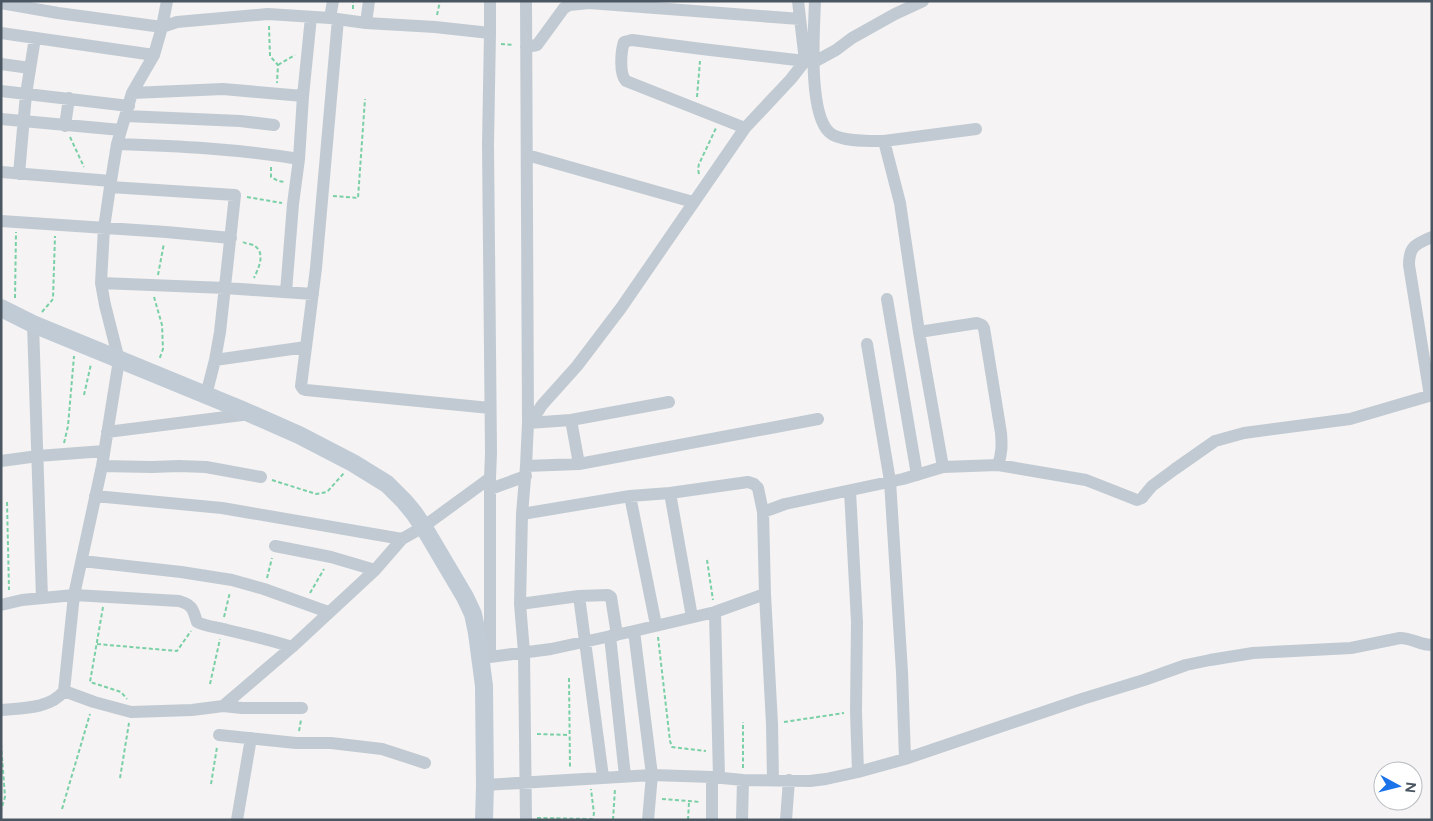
<svg xmlns="http://www.w3.org/2000/svg" width="1433" height="821" viewBox="0 0 1433 821" font-family="Figtree,sans-serif">
  <rect width="100%" height="100%" fill="#f5f3f3"/>
  <g fill="none" stroke-linecap="round" stroke-linejoin="round">
    <path stroke="#7ad0a6" stroke-width="2" stroke-dasharray="4 2.5" stroke-linecap="butt" d="M353,9V1
      M437,15L440,1
      M269,26L270,56L278,65L277,83
      M501,44L514,45
      M278,65L295,55
      M697,97L700,61
      M70,137L84,167
      M271,167V177L278,181L285,182
      M699,174L698,169L699,164L716,128
      M333,196L358,198L365,99
      M247,197L282,203
      M243,242C246,244 252,244 255,246C266,254 258,269 254,278
      M158,275L164,243
      M154,297L162,325L163,349L159,360
      M15,298L16,232
      M42,312L53,299L55,236
      M84,395L91,364
      M64,443L68,426L74,356
      M272,480L316,494L327,492L344,473
      M7,502L9,590
      M707,560L713,600
      M267,578L272,558
      M310,593L324,569
      M103,607L90,682L121,692L127,699
      M224,617L230,592
      M658,637L670,741L672,747L706,751
      M97,644L177,651L191,631
      M569,678L570,768
      M210,684L220,639
      M784,722L844,713
      M299,731L301,720
      M537,734L569,735
      M1,744L5,797L1,810
      M743,768V722
      M120,778L129,723
      M211,784L217,747
      M662,799L700,802
      M62,809L90,714
      M537,818L592,819L594,814L591,789
      M613,820L615,789
      M688,820L689,802"/>
    <path stroke="#c1cad2" stroke-width="12" d="M526,1L528,423L526,466
      M1,3L58,13L162,27L177,22L268,14L330,18L366,23L435,27L490,33L488,144L491,453L490,478V657
      M330,18L333,1
      M366,23L369,1
      M1,33L154,55
      M490,33V1
      M526,47L537,45L564,8L569,5L589,3L800,19
      M1,64L30,68
      M1,91L129,106
      M132,93L223,89L303,96
      M126,116L240,121L274,125
      M1,119L121,130
      M65,126L69,98
      M745,128L791,79L805,61L798,1
      M884,141L976,129
      M117,144C178,146 239,149 299,159
      M527,155L693,202
      M1,172L111,181
      M19,174L26,94L35,38
      M110,187L235,195L220,332L215,360L206,395
      M1,221L166,232L231,238
      M101,283L225,288L313,294
      M286,292L293,204L299,159L303,96L311,17
      M887,299L917,475
      M33,324L42,598
      M919,332L977,323L982,325L984,328L1001,433C1002,445 1002,453 998,465L943,467
      M867,344L890,481L902,672L905,759
      M306,347L301,386L303,389L306,390L490,408
      M215,360L306,347L316,268L338,19
      M1430,396L1409,265C1409,246 1416,244 1432,237
      M528,423L571,420L669,402
      M533,423L535,416L542,405L577,366L621,308L745,128L626,81C619,74 621,51 624,42L632,40L702,49L814,62L836,50L852,38L895,14L923,1
      M107,432L250,414
      M1,461L38,456L104,451
      M579,464L818,419
      M998,465L1086,480L1137,500L1142,498L1152,486L1175,469L1215,441L1244,433L1350,419L1432,395
      M102,466L152,467L179,466L206,467L261,477
      M490,489L526,476
      M670,493L692,617
      M95,496L222,508L402,539
      M630,496L656,625
      M763,512L785,504L903,479L943,467L919,332L900,203L884,141C870,141 839,142 829,132C808,112 814,31 815,1
      M522,514L630,496L670,493L748,482L754,484L758,488L763,512L765,594
      M275,546L331,557L375,570
      M82,561L181,572L232,580L264,589L328,612
      M579,596L603,777
      M520,604L579,596L608,595L611,597L617,635
      M1,605L22,600L74,595L179,601C193,605 193,610 197,622C207,627 217,627 227,630C249,635 270,640 292,647
      M715,612L719,778
      M634,631L652,775L648,820
      M610,636L625,776
      M482,658L551,649L634,631L715,612L765,594L772,724L773,780
      M64,691L94,702L131,712L192,710L223,706L242,708H302
      M223,706L292,647L375,570L402,539L423,527L490,478
      M1,710C22,708 50,709 64,691L74,595L102,466L119,360L105,305L101,283L104,228L110,187L117,144L132,93L154,55L162,27L167,1
      M219,735L296,743H331L382,749L425,763
      M858,772L905,759L1082,699L1144,680L1186,665L1210,660L1253,653L1351,648L1400,638C1412,638 1420,645 1432,645
      M712,777V820
      M485,785L652,775L712,777L743,780L810,781L826,779L858,772L856,711L857,622L850,491
      M237,820L251,738
      M526,820L524,652L520,604L522,514L526,466L579,464L571,420
      M742,820L743,780
      M786,820L789,780"/>
    <path stroke="#c1cbd6" stroke-width="18" d="M1,308L33,324L240,409L299,435L353,463L387,484L404,501L414,513L426,531L465,597L473,614L477,633L484,686L485,785L484,820"/>
  </g>
  <rect width="1433" height="821" fill="none" stroke="#4a5661" stroke-width="5"/>
  <g transform="translate(1398 786) rotate(97)"><circle r="24" fill="#ffffff" stroke="#b7bbc0"/>
  <path d="M0-4L9 19L0 12L-9 19Z" fill="#1a73e8"/>
  <text y="-8" font-size="14" font-weight="bold" text-anchor="middle" fill="#4a5661">N</text>
  </g>
</svg>
